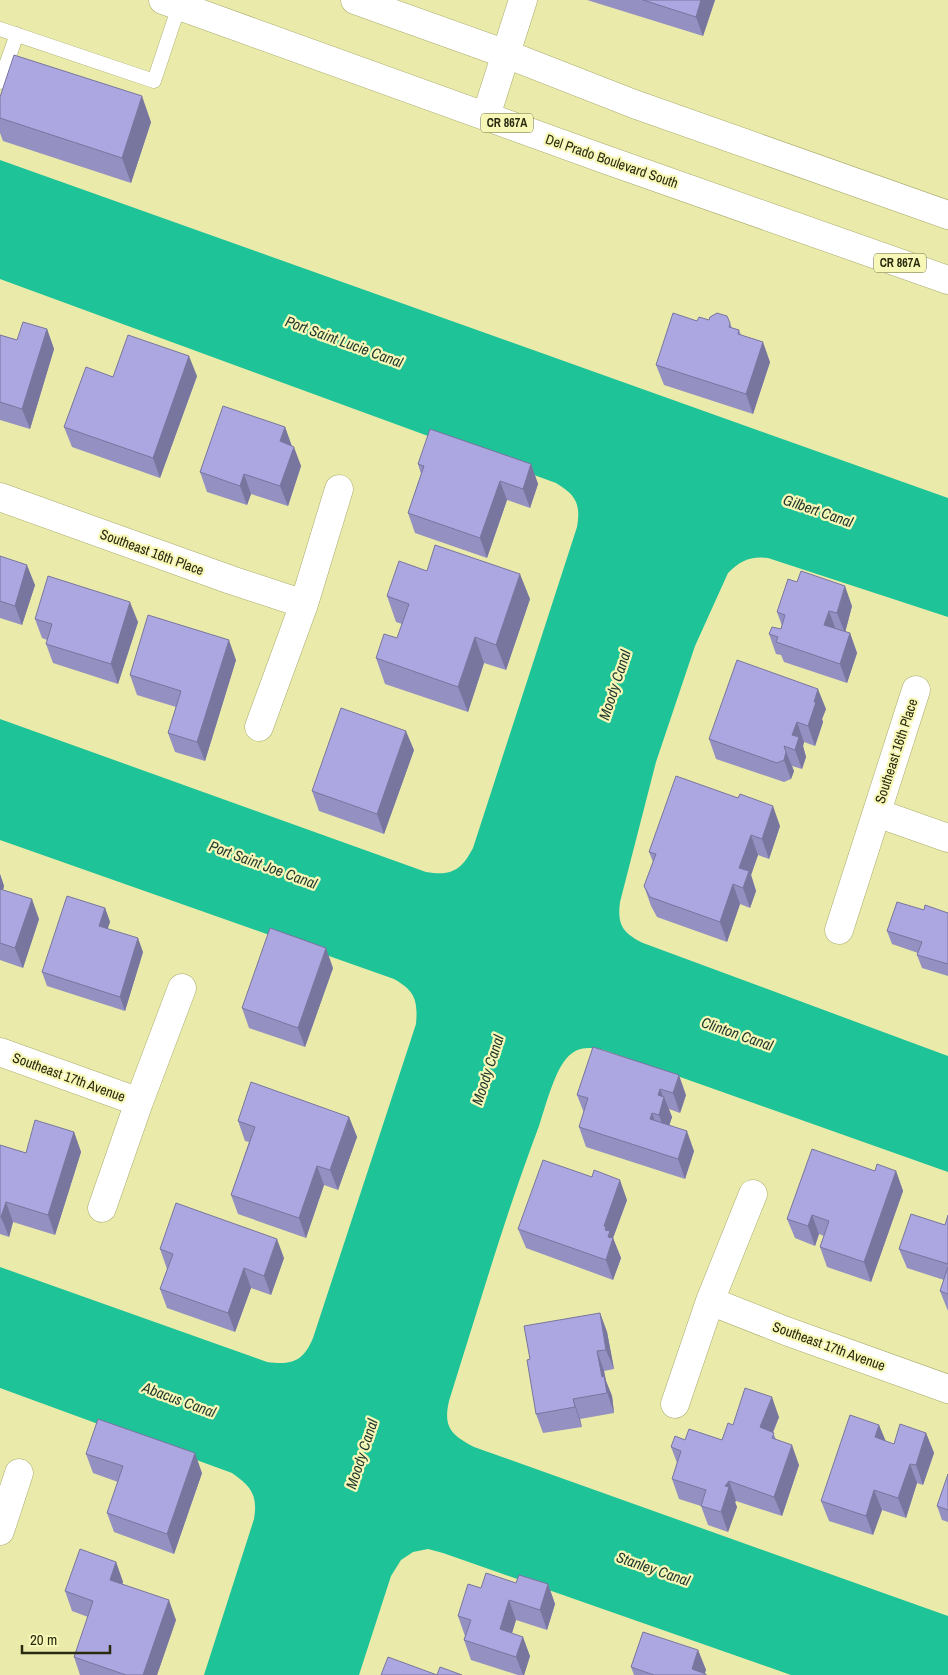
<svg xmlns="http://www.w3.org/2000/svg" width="948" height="1675" viewBox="0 0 948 1675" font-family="'Archivo Narrow',sans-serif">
  <rect width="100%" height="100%" fill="#eaebab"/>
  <path fill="#1ec398" d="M0,160L948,498V617L768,558C751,556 741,560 728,573L695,646L656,762L620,902C617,925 623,933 643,943L948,1056V1172L604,1050C589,1047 577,1046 566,1059C554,1073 545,1108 539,1126C505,1216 478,1309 449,1401C443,1427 451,1435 474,1447L948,1616V1675H791L443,1553L428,1549L413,1552L401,1560L391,1576L359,1675H204L254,1519C258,1495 251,1486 232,1473L0,1388V1267L267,1362C292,1365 303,1362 313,1338L416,1024C418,1000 415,991 394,979L0,840V719L426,872C451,876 461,871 473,848L577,527C581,504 576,495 556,483L0,279Z"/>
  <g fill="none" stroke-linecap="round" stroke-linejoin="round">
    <g stroke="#aaab6d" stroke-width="15">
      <path id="lane" d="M0,29L154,81L179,6
        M0,82L17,34"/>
    </g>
    <g stroke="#aaab6d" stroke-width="29">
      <path id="street" d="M486,116L523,0
        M0,497L231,580L304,604L339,489
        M259,727L304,604
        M877,813L948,838
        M839,930L916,690
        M0,1052L139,1102L182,988
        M753,1194L710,1301L786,1331L948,1389
        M102,1208L139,1102
        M675,1404L710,1301
        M0,1531L19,1473"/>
    </g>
    <g stroke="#aaab6d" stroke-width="29">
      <path id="primary" d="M163,0L604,159L948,280
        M355,0L506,54L634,104L948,215"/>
    </g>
    <use href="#lane" stroke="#fff" stroke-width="14"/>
    <use href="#street" stroke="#fff" stroke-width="28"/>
    <use href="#primary" stroke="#fff" stroke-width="28"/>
  </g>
  <path fill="#9490c2" d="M587,0H715L703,36Z
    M0,97L151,122L131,183L3,141L0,133Z
    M709,320L730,323L732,328L739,330L741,335L770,362L753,414L664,385L656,365L697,321Z
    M47,329L54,349L30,429L0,420V335L17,340Z
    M197,376L160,478L72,447L64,427L113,377Z
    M285,427L292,446L301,466L288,506L251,494L247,505L207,492L200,472Z
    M418,464H531L538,484L530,508L507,500L487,558L415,533L408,513L421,474Z
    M0,556L35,585L22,625L0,618Z
    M427,571L530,599L506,670L484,663L468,712L385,684L376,658L397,638L402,624L396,622L387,596Z
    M852,606L845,632L850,633L857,653L847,683L784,662L781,655L776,654L769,634L781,629L782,626L777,612Z
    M35,619L138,622L118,684L53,663L46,644L47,640L42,638Z
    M236,660L205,761L175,752L168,733L176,707L137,695L130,675Z
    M826,709L822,719L823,722L815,746L804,742L803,746L806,757L802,769L792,766L794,771L791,779L784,782L716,759L709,739Z
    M414,750L384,834L319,811L312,791Z
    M780,826L769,859L758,855L751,875L756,891L750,908L740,904L727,942L657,917L651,906L644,886L653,862L649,852Z
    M0,874L4,886L3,890L39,919L23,968L0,960Z
    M105,908L110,922L107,929L143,952L125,1011L47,986L42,972Z
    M924,910L948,913V976L922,968L917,955L918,953L892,944L887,931Z
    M333,968L305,1047L249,1028L242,1008Z
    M593,1047L686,1095L680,1113L669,1109L672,1117L669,1126L694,1151L685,1179L586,1147L579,1127L584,1113L577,1095Z
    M349,1117L357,1137L338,1190L324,1185L306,1238L238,1214L231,1195L249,1142L245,1141L238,1121Z
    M74,1132L81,1152L55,1235L13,1222L9,1237L0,1234V1145L26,1153Z
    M875,1171H896L903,1191L871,1282L827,1267L820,1247L824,1236L819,1234L815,1246L795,1238L787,1219Z
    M627,1200L613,1238L621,1258L613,1280L526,1248L518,1229Z
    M948,1215V1311L940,1291L944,1280L907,1268L899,1249L945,1225Z
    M160,1249L284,1258L271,1295L251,1288L235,1332L167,1308L160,1289L167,1269Z
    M600,1313L607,1332L614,1369L604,1371L606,1381L612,1396L614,1413L580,1419L582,1427L543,1433L536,1414L530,1359Z
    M779,1417L773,1433L776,1439L799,1465L782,1516L736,1501L735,1502L737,1507L728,1532L708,1525L701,1506L679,1499L672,1479L677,1463L671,1447L685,1440H722L733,1425Z
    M879,1425L885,1441L894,1444L926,1433L934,1453L923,1485L917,1483L906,1518L882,1510L873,1535L829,1521L821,1501Z
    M86,1454L202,1473L174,1554L114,1532L107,1513L118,1482L93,1473Z
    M948,1474V1522L942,1520L937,1506Z
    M116,1562L123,1582L122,1584L176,1620L157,1675H80L74,1657L88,1617L72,1611L65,1591Z
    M516,1583L548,1584L555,1604L547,1630L516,1620L512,1633L530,1656L524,1675H518L471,1660L464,1640L465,1636L458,1616L481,1588Z
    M698,1650L706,1670L704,1674L706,1675H634L631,1667Z"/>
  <path fill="#78759e" d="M701,0H715L703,36L696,17Z
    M142,96L151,122L131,183L122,158Z
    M47,329L54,349L30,429L22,409Z
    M763,342L770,362L753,414L746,394Z
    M189,356L197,376L160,478L153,458Z
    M285,427L292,447L280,441Z
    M294,447L301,466L288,506L280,486Z
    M531,464L538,484L530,508L523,489Z
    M244,474L251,494L247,505L240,486Z
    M500,481L507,500L487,558L480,538Z
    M27,565L35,585L22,625L15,606Z
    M520,574L530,599L506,670L496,645Z
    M845,586L852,606L845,633L837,613Z
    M130,602L138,622L118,684L111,664Z
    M829,611L836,630L824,625Z
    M850,633L857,653L847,683L840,664Z
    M475,637L484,663L468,712L458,687Z
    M229,640L236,660L205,761L197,742Z
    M818,689L826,709L822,719L823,722L815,746L808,726L814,702Z
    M797,722L804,742L803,746L806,757L802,769L795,750L792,735Z
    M406,731L414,750L384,834L377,814Z
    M786,752L794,771L791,779L784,760Z
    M773,806L780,826L769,859L762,839Z
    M751,835L758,855L751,875L756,891L750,908L743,888L739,868Z
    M0,874L4,886L0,899Z
    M733,884L740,904L727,942L720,922Z
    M32,899L39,919L23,968L15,948Z
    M105,908L110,922L104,940L99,926Z
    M138,938L143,952L125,1011L120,997Z
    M326,948L333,968L305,1047L298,1028Z
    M679,1075L686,1095L680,1113L673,1093Z
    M660,1089L664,1099V1097L672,1117L666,1135L659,1115L658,1095Z
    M652,1113L659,1133L650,1119Z
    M349,1117L357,1137L338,1190L330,1170Z
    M687,1131L694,1151L685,1179L678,1159Z
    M74,1132L81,1152L55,1235L48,1215Z
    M317,1166L324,1185L306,1238L299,1218Z
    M896,1171L903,1191L871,1282L864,1262Z
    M620,1180L627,1200L613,1238L621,1258L613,1280L606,1260L604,1226Z
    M6,1202L13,1222L9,1237L1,1217Z
    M812,1215L819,1234L815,1246L808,1226Z
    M277,1239L284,1258L271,1295L264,1276Z
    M244,1268L251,1288L235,1332L228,1313Z
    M600,1313L607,1332L614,1369L606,1350Z
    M597,1351L604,1371L606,1381L612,1396L614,1413L602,1377Z
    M772,1397L779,1417L767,1446L760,1427Z
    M573,1399L580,1419L582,1427L575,1407Z
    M879,1425L887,1444L875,1437Z
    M926,1433L934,1453L923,1485L916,1465Z
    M792,1445L799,1465L782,1516L774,1497Z
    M195,1453L202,1473L174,1554L167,1534Z
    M910,1464L917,1483L906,1518L898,1498Z
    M729,1481L736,1501L735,1502L737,1507L728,1532L721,1512L725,1486Z
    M874,1490L882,1510L873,1535L866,1516Z
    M116,1562L123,1582L117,1599L110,1580Z
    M548,1584L555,1604L547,1630L540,1610Z
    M169,1600L176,1620L157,1675H143Z
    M509,1600L516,1620L507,1649L500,1629Z
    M523,1637L530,1656L524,1675H523L516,1657Z
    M698,1650L706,1670L704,1675L692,1669Z"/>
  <path fill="#aca7e1" stroke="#78759e" d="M643,0H701L696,17Z
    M14,55L142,96L122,158L0,118V97Z
    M673,313L697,321L699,317L709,320L710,317L717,313L727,316L730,323L729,327L739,330L738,334L763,342L746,394L656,365Z
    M23,322L47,329L22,409L0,402V335L17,340Z
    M128,335L189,356L153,458L64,427L86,367L113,377Z
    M223,406L285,427L280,441L294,447L280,486L244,474L240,486L200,472Z
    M430,429L531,464L523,489L500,481L480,538L408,513L424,466L418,464Z
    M435,545L520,574L496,645L475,637L458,687L376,658L384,634L397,638L409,604L387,596L399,561L427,571Z
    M0,556L27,565L15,606L0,601Z
    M801,571L845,586L837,613L829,611L824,625L850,633L840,664L776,642L778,637L769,634L772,627L781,629L785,615L777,612L788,579L797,582Z
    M48,576L130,602L111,664L46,644L52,624L35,619Z
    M148,615L229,640L197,742L168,733L181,691L130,675Z
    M737,660L818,689L814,702H816L808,726L797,722L792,735L799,737L795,750L784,746L786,752L784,760L777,763L709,739Z
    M341,708L406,731L377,814L312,791Z
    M676,776L738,798L740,794L773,806L762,839L751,835L739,868L749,871L743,888L733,884L720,922L650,897L644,886L656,854L649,852Z
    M0,889L32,899L15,948L0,943Z
    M67,896L105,908L99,926L138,938L120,997L42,972Z
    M897,902L924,910L925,905L948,913V964L917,955L922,942L887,931Z
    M270,928L326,948L298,1028L242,1008Z
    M593,1047L679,1075L673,1093L660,1089L658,1095L664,1097L659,1115L652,1113L650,1119L687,1131L678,1159L579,1127L588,1098L577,1095Z
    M251,1082L349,1117L330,1170L317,1166L299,1218L231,1195L255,1127L238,1121Z
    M35,1120L74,1132L48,1215L6,1202L1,1217H0V1145L26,1153Z
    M812,1149L875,1171L877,1164L896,1171L864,1262L820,1247L829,1221L812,1215L808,1226L787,1219Z
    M543,1160L592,1177L594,1170L620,1180L604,1226L606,1227L605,1230L610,1231L608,1237L613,1238L606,1260L518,1229Z
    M176,1203L277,1239L264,1276L244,1268L228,1313L160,1289L173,1254L160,1249Z
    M911,1214L945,1225L948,1215V1264L899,1249Z
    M948,1267V1294L940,1291Z
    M600,1313L606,1350L597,1351L602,1377L604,1376L607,1393L573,1399L575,1407L536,1414L527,1360L530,1359L524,1326Z
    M745,1388L772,1397L760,1427L774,1433L772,1438L792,1445L774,1497L729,1481L725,1486L729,1487L721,1512L701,1506L706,1490L672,1479L681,1451L671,1447L675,1436L685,1440L689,1429L722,1440L728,1423L733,1425Z
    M850,1415L879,1425L875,1437L894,1444L900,1424L926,1433L916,1465L910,1464L898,1498L874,1490L866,1516L821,1501Z
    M98,1419L195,1453L167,1534L107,1513L123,1466L86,1454Z
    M948,1474V1510L937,1506Z
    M80,1549L116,1562L110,1580L169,1600L143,1675H126L74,1657L93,1601L65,1591Z
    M486,1573L516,1583L519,1575L548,1584L540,1610L509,1600L500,1629L523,1637L516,1657L464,1640L471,1620L458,1616L468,1584L481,1588Z
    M643,1632L698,1650L692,1669L706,1674V1675H654L631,1667Z
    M388,1657L437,1675L440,1667L462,1675H381Z"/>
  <g text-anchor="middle" stroke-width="4.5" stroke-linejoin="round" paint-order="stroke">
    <g fill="#f7f8b7" stroke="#686842" stroke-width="1">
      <rect x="481" y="113.5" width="52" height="19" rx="4"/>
      <rect x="874" y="253.5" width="52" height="19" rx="4"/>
    </g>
    <g font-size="12" font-weight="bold" fill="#2a2a10">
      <text x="507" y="127">CR 867A</text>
      <text x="900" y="267">CR 867A</text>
    </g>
    <g font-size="14" fill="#2a2a10" stroke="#f7f8b7">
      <text transform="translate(612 161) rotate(19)" y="5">Del Prado Boulevard South</text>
      <text transform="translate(152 552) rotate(20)" y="5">Southeast 16th Place</text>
      <text transform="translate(896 751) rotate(-72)" y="5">Southeast 16th Place</text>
      <text transform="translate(69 1077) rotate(20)" y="5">Southeast 17th Avenue</text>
      <text transform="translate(829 1346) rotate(20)" y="5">Southeast 17th Avenue</text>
    </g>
    <g font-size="15" font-style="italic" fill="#1f372e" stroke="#f7f8b7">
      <text transform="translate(344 342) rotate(20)" y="5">Port Saint Lucie Canal</text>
      <text transform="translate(818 511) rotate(19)" y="5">Gilbert Canal</text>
      <text transform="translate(615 685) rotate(-72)" y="5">Moody Canal</text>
      <text transform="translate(263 865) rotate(20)" y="5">Port Saint Joe Canal</text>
      <text transform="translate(737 1034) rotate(19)" y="5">Clinton Canal</text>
      <text transform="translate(488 1070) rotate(-72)" y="5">Moody Canal</text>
      <text transform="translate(179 1400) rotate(20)" y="5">Abacus Canal</text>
      <text transform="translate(362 1454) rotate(-72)" y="5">Moody Canal</text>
      <text transform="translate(653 1569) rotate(19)" y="5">Stanley Canal</text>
    </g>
  </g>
  <path d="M22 1645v8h88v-8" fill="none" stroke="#2a2a10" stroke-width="2.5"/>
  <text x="30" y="1645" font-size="15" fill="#2a2a10" stroke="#f7f8b7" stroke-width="4" paint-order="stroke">20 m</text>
</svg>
